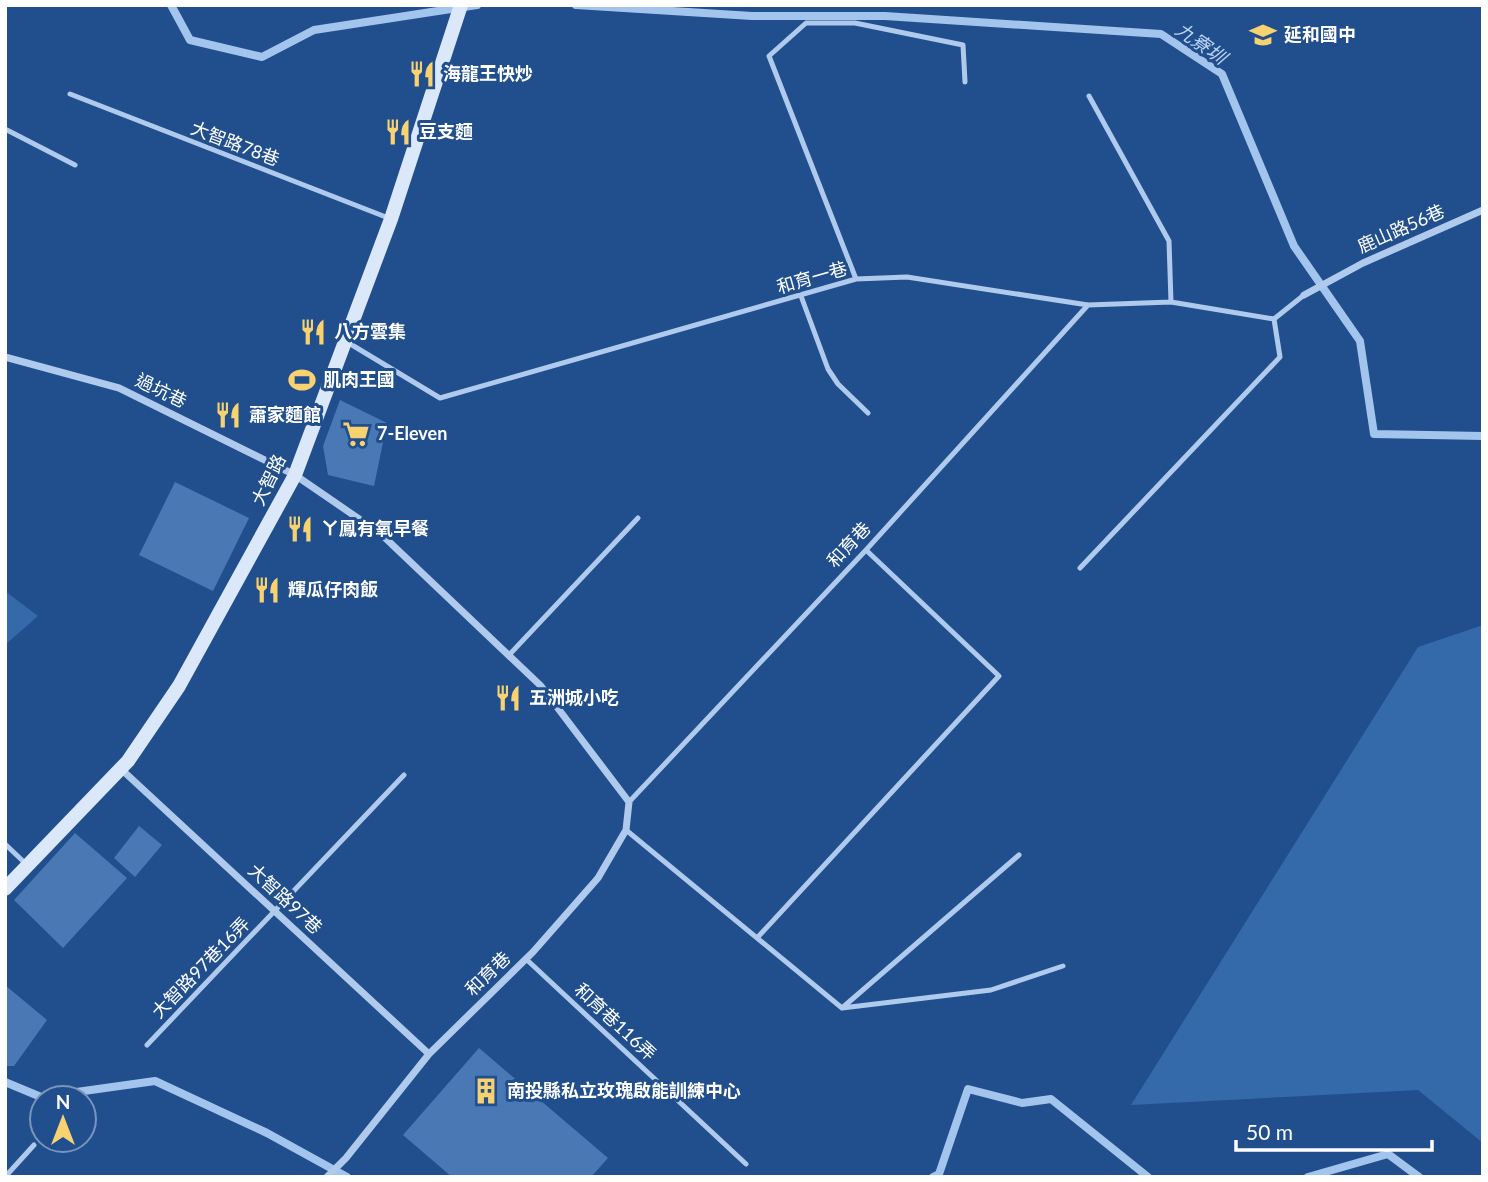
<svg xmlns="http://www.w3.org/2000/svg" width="1488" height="1182" viewBox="0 0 1488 1182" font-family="Lato,'Noto Sans TC',sans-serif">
  <rect width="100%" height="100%" fill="#214f8d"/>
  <path fill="#3469aa" d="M5,591L38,616L5,645Z
    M1483,625V1143L1418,1090L1131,1105L1418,647Z"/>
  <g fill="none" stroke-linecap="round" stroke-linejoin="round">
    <path stroke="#a3c5ed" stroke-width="8" d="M171,5L190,40L262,57L314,30L477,5
      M576,5L752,16H885L1161,34L1222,74L1294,246L1360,341L1374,434L1483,436
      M5,1082L41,1097L155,1081L267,1133L347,1177
      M933,1177L939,1174L968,1089L1022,1103L1051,1099L1148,1177
      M1308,1177L1388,1154L1419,1177"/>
  </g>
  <path fill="#4978b4" d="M340,400L387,423L374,486L328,475L323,446Z
    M175,482L249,518L213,591L139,555Z
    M139,826L162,845L135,877L114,858Z
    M75,833L127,878L63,948L14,900Z
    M5,985L47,1020L14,1066H5Z
    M479,1048L608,1158L591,1177H452L403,1135Z"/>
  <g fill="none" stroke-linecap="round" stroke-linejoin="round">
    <path stroke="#afcaec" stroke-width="5" d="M70,94L391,219
      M1089,96L1169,241L1171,302
      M5,129L75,165
      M856,279L769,56L806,23H855L963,45L965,82
      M801,296L828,369L838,384L868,413
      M347,342L440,398L856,279L907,277L1088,305L1171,302L1274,319L1304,295
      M1080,568L1280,357L1274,319
      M509,655L638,518
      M629,802L866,550L1088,305
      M626,830L842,1008L991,990L1063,966
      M5,844L26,864
      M757,938L999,676L866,550
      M526,959L746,1164
      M842,1008L1019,855
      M147,1045L404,775
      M5,1177L34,1145"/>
    <path stroke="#afcaec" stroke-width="7" d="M1304,295L1363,263L1483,210
      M5,357L119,388L295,475L381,534L541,686L629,802L626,830L598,878L533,952L429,1054L346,1158L327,1177
      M121,769L429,1054"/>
    <path stroke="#dbe8f9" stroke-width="14" d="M5,889L128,761L179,686L295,475L391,219L461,5"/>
  </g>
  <defs>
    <g id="school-bare" transform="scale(2.1)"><path d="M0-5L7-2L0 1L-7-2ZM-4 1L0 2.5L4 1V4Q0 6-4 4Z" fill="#f9d270" stroke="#214f8d" stroke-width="2.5" paint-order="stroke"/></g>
    <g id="restaurant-bare" transform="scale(2.1)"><path d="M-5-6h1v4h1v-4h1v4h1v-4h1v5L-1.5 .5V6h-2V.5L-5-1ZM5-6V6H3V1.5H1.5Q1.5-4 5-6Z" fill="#f9d270" stroke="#214f8d" stroke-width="2.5" paint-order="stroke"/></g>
    <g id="stadium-bare" transform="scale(2.1)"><path d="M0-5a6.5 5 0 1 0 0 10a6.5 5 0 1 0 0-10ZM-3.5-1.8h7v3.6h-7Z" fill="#f9d270" stroke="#214f8d" stroke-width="2.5" paint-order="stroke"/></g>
    <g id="supermarket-bare" transform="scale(2.1)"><path d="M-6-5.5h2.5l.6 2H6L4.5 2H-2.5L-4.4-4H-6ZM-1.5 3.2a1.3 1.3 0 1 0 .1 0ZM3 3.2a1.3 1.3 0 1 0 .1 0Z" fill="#f9d270" stroke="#214f8d" stroke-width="2.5" paint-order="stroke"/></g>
    <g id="building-bare" transform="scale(2.1)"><path d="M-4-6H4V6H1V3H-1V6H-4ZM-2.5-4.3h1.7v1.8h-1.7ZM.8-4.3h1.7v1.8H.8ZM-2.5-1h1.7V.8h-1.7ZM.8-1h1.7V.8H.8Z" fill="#f9d270" stroke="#214f8d" stroke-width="2.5" paint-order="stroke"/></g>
  </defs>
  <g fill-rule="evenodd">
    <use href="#school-bare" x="1263" y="35"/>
    <use href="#restaurant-bare" x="422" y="74"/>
    <use href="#restaurant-bare" x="398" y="132"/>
    <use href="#restaurant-bare" x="313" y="332"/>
    <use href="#stadium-bare" x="302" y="380"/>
    <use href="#restaurant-bare" x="228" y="415"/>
    <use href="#supermarket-bare" x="356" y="434"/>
    <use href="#restaurant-bare" x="300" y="529"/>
    <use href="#restaurant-bare" x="267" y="590"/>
    <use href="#restaurant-bare" x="508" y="698"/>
    <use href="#building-bare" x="486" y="1091"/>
  </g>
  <g text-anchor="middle" stroke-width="6" stroke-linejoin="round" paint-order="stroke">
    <g font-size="18" font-weight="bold" fill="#fff" stroke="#214f8d" text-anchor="start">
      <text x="1284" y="41">延和國中</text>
      <text x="443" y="80">海龍王快炒</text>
      <text x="419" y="138">豆支麵</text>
      <text x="334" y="338">八方雲集</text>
      <text x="323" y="386">肌肉王國</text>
      <text x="249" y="421">蕭家麵館</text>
      <text x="377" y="440">7-Eleven</text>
      <text x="321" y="535">ㄚ鳳有氧早餐</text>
      <text x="288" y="596">輝瓜仔肉飯</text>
      <text x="529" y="704">五洲城小吃</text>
      <text x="507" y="1097">南投縣私立玫瑰啟能訓練中心</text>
    </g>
    <g font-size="18" fill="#fff" stroke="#214f8d">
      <text transform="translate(235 144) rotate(21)" y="6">大智路78巷</text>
      <text transform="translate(1401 229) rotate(-24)" y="6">鹿山路56巷</text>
      <text transform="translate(812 278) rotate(-16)" y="6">和育一巷</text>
      <text transform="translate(161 391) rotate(26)" y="6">過坑巷</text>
      <text transform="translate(269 480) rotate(-64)" y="6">大智路</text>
      <text transform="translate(849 545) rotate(-47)" y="6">和育巷</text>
      <text transform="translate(285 899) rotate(43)" y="6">大智路97巷</text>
      <text transform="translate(201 968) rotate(-46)" y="6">大智路97巷16弄</text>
      <text transform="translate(488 974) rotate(-44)" y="6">和育巷</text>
      <text transform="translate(615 1022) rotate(43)" y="6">和育巷116弄</text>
    </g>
    <g font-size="19" font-style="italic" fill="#bbd4f3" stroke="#214f8d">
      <text transform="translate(1201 43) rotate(35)" y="7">九寮圳</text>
    </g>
  </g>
  <rect width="1488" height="1182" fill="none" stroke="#ffffff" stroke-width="14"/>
  <g transform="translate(63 1119)"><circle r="33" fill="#214f8d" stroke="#7a95bb" stroke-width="2"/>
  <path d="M0-5L12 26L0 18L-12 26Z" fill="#f9d270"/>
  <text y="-10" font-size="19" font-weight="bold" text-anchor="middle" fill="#ffffff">N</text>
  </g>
  <path d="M1236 1140v10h196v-10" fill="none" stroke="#ffffff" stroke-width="3.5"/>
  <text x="1246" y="1140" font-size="21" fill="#ffffff" stroke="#214f8d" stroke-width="5" paint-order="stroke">50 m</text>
</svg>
